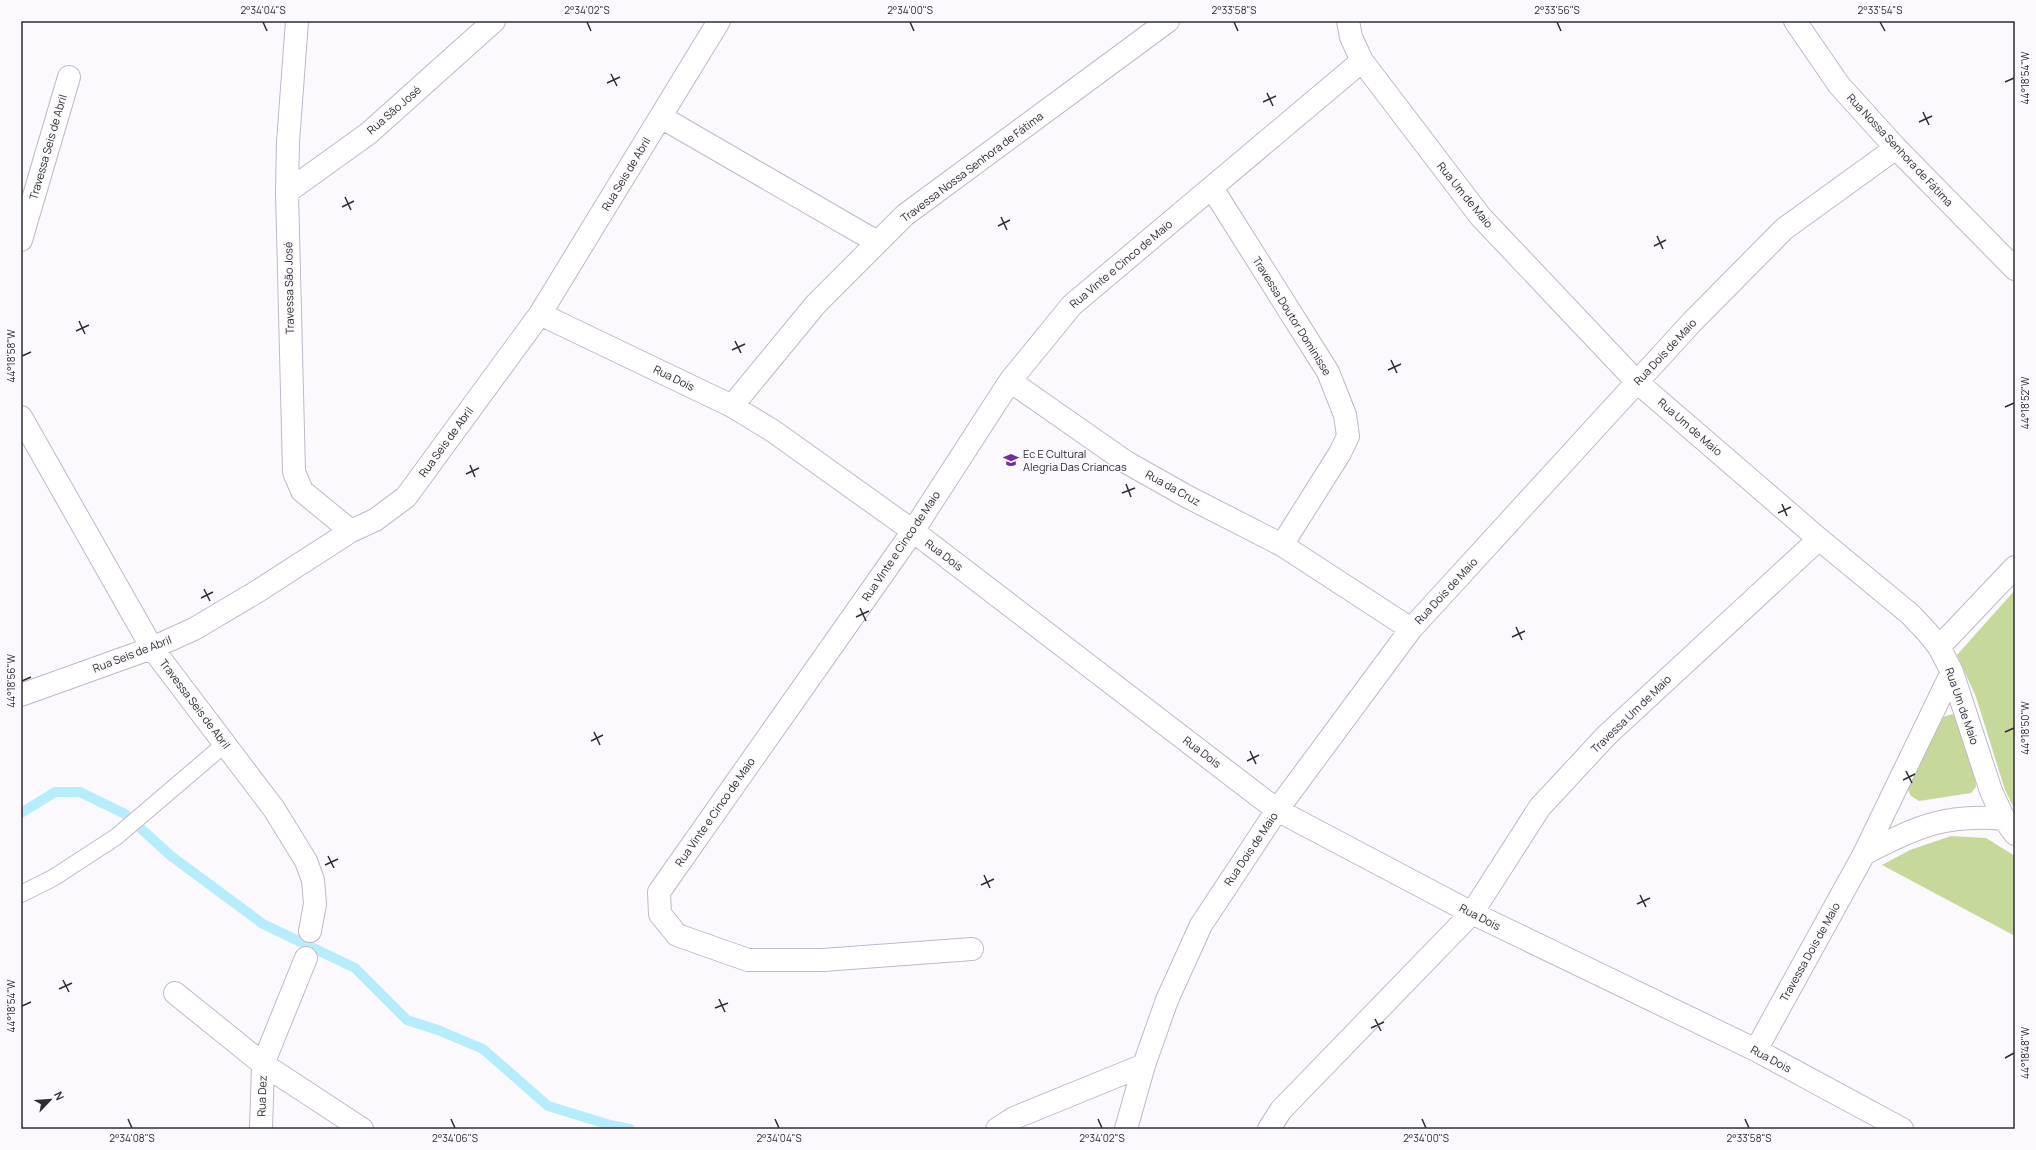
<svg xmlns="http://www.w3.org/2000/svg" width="2036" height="1150" viewBox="0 0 2036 1150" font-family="Manrope,sans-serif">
  <rect width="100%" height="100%" fill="#fbf9fd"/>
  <path fill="#c6d99b" d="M2015,590V810L2005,790L1976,697L1957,655Z
    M1953,714L1961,721L1975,775L1976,787L1971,793L1919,801L1911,796L1907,788L1939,718Z
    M1951,836L1986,838L2015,856V936L1882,865L1910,850Z"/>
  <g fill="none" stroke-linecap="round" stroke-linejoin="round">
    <path stroke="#b6edfc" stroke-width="10" d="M21,813L55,792H80L125,814L171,856L263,924L355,968L407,1020L438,1030L483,1049L548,1106L610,1125L630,1129"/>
    <g stroke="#c1b7ca" stroke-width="18">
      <path id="lane" d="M21,894L53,878L116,837L225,744"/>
    </g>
    <g stroke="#c1b7ca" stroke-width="24">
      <path id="street" d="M297,21L288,142L287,192L294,472L302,491L351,531
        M1348,21L1351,37L1362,61L1480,216L1637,382L1819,539L1910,614L1927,632L1939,647L1952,672L1991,791L2004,819L2015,834
        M1795,21L1839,85L1896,148L2015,269
        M661,117L877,242
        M1212,188L1328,372L1345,415L1348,436L1340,453L1282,545L1411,629
        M287,192L369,133L494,21
        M21,240L69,77
        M540,314L732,406L773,431L913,531L1277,810L1472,913L1756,1050L1902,1129
        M1010,381L1126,462L1188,497L1282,545
        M732,406L816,304L905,215L1168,21
        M21,417L152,648L274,809L306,861L313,880L315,904L310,931
        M1939,647L2015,567
        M21,695L152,648L194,629L258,591L351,531L375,520L406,497L540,314L719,21
        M1864,854C1913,828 1946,813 2004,819
        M972,949L823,960H748L677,935L660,914L659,892L913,531L1010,381L1072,305L1362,61
        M175,993L263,1064L362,1129
        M1756,1050L1864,854L1952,672
        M261,1129L263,1064L306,958
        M997,1129L1014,1118L1144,1065
        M1126,1129L1144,1065L1167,1000L1201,925L1277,810L1411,629L1692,322L1784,229L1896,148
        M1269,1129L1281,1110L1472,913L1540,807L1607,735L1819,539"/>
    </g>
    <use href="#lane" stroke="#fff" stroke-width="16"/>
    <use href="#street" stroke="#fff" stroke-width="22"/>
  </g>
  <path fill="none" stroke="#2f2b32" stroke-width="1.5" d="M263,22L267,31M587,22L591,31M910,22L914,31M1234,22L1238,31M1557,22L1561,31M1880,22L1885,31M611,74L617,86M2005,82L2014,78M607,83L620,77M1267,93L1273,106M1263,102L1276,96M1923,112L1929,125M1919,122L1932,116M345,197L351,210M342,207L354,201M1001,217L1007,230M998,226L1010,220M1657,236L1663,249M1654,246L1666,240M79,321L85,334M76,331L89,325M735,341L741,353M732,350L745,344M22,356L31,352M1391,360L1397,373M1388,370L1401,364M2005,407L2014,403M470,465L475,477M466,474L479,468M1126,484L1131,497M1122,493L1135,488M1782,504L1787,516M1778,513L1791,507M204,589L210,601M201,598L213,592M860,608L866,621M856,617L869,611M1516,627L1522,640M1512,637L1525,631M22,681L31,677M594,732L600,745M2005,732L2014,728M591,741L603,735M1250,751L1256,764M1247,761L1259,755M1906,771L1912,783M1903,780L1915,774M328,856L334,868M325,865L338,859M984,875L990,888M981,885L994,879M1640,895L1646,907M1637,904L1650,898M63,980L69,992M59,989L72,983M719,999L725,1012M22,1006L31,1002M715,1008L728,1003M1375,1019L1381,1031M1371,1028L1384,1022M2005,1058L2014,1053M128,1119L132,1128M451,1119L455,1128M775,1119L779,1128M1098,1119L1102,1128M1422,1119L1426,1128M1745,1119L1749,1128"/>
  <defs>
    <g id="school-bare" transform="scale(1.2)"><path d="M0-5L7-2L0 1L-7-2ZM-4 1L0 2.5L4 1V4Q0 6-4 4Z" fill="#6f2fa4" stroke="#fbf9fd" stroke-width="2.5" paint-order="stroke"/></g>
  </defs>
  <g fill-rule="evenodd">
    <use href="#school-bare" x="1011" y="460"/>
  </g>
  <g text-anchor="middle" stroke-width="3" stroke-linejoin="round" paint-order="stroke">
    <g font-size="11" fill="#2f2b32" stroke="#fbf9fd">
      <text transform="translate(394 110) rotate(-41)" y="4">Rua São José</text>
      <text transform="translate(48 147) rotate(-74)" y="4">Travessa Seis de Abril</text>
      <text transform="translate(1900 150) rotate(47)" y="4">Rua Nossa Senhora de Fátima</text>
      <text transform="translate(972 167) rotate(-37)" y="4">Travessa Nossa Senhora de Fátima</text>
      <text transform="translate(626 174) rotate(-59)" y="4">Rua Seis de Abril</text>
      <text transform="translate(1465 195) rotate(51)" y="4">Rua Um de Maio</text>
      <text transform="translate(1121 264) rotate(-40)" y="4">Rua Vinte e Cinco de Maio</text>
      <text transform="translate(289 288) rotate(-91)" y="4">Travessa São José</text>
      <text transform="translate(1292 316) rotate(58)" y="4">Travessa Doutor Dominisse</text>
      <text transform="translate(1665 352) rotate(-47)" y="4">Rua Dois de Maio</text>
      <text transform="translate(674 378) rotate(26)" y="4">Rua Dois</text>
      <text transform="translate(1690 427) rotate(41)" y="4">Rua Um de Maio</text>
      <text transform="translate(446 442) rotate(-54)" y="4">Rua Seis de Abril</text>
      <text transform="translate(1173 488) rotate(29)" y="4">Rua da Cruz</text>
      <text transform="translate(901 546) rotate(-56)" y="4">Rua Vinte e Cinco de Maio</text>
      <text transform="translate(944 555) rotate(37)" y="4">Rua Dois</text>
      <text transform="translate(1446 591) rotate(-47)" y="4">Rua Dois de Maio</text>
      <text transform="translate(132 654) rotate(-21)" y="4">Rua Seis de Abril</text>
      <text transform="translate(195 704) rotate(53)" y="4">Travessa Seis de Abril</text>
      <text transform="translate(1962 706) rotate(71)" y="4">Rua Um de Maio</text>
      <text transform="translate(1631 714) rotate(-44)" y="4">Travessa Um de Maio</text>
      <text transform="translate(1202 752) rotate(37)" y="4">Rua Dois</text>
      <text transform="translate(715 812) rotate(-55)" y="4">Rua Vinte e Cinco de Maio</text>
      <text transform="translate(1251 849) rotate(-56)" y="4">Rua Dois de Maio</text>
      <text transform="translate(1480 917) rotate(27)" y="4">Rua Dois</text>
      <text transform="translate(1810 952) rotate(-61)" y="4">Travessa Dois de Maio</text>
      <text transform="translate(1771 1059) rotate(28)" y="4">Rua Dois</text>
      <text transform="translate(262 1096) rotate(-88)" y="4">Rua Dez</text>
    </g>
    <g font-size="11" fill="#2f2b32" stroke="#fbf9fd" text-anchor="start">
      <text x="1023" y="458">Ec E Cultural<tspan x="1023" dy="13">Alegria Das Criancas</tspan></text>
    </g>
  </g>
  <rect width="2036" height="1150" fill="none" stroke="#fbf9fd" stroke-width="44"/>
  <g transform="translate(50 1100) rotate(65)" stroke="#fbf9fd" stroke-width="3" paint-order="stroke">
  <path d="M0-3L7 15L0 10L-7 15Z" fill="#2f2b32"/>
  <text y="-6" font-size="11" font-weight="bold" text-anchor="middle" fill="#2f2b32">N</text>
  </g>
  <rect x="22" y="22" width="1992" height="1106" fill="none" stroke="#2f2b32" stroke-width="1.5"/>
  <g font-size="10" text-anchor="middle" fill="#2f2b32">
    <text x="263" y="14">2°34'04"S</text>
    <text x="587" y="14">2°34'02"S</text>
    <text x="910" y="14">2°34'00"S</text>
    <text x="1234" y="14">2°33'58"S</text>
    <text x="1557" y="14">2°33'56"S</text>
    <text x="1880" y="14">2°33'54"S</text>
    <text transform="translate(2025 78) rotate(-90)" y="4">44°18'54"W</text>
    <text transform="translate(11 356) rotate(-90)" y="4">44°18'58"W</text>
    <text transform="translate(2025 403) rotate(-90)" y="4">44°18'52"W</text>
    <text transform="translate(11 681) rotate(-90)" y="4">44°18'56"W</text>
    <text transform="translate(2025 728) rotate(-90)" y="4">44°18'50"W</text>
    <text transform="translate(11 1006) rotate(-90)" y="4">44°18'54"W</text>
    <text transform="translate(2025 1053) rotate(-90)" y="4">44°18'48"W</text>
    <text x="132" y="1142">2°34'08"S</text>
    <text x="455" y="1142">2°34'06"S</text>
    <text x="779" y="1142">2°34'04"S</text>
    <text x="1102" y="1142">2°34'02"S</text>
    <text x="1426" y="1142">2°34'00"S</text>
    <text x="1749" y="1142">2°33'58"S</text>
  </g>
</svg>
